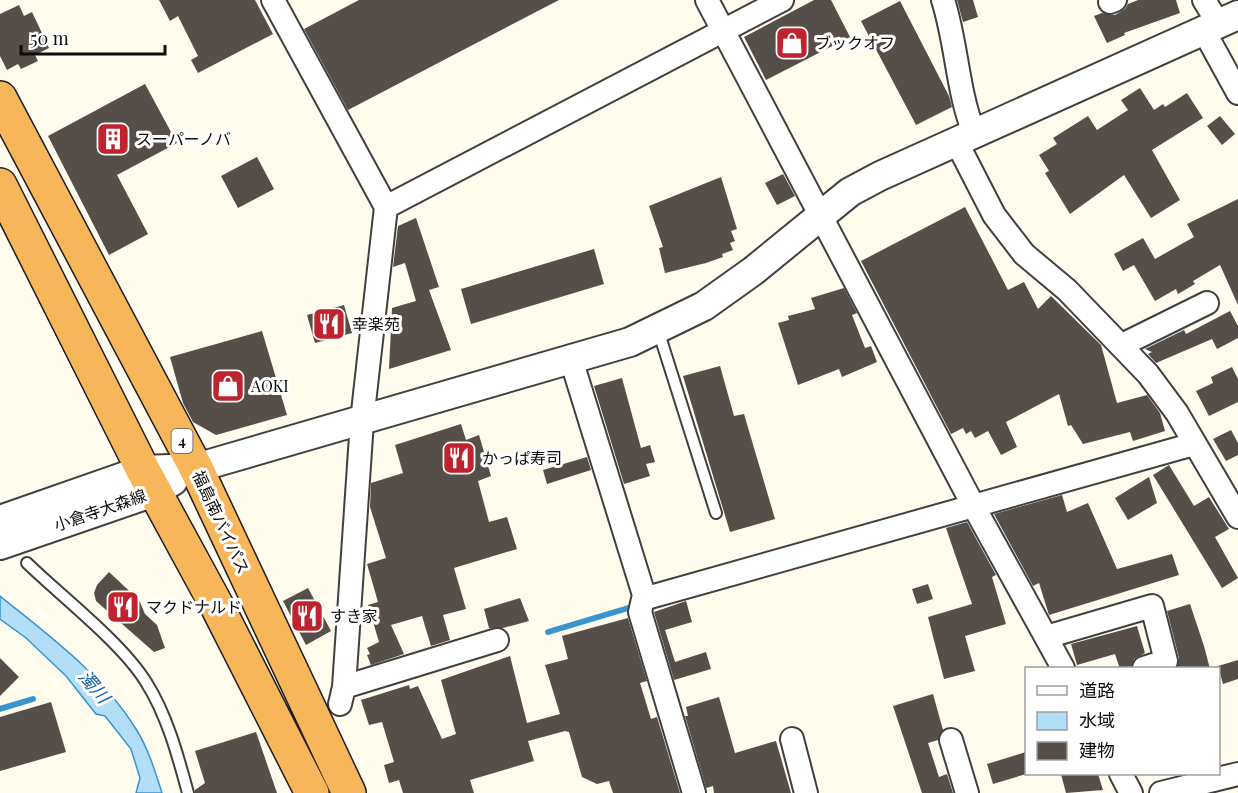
<svg xmlns="http://www.w3.org/2000/svg" width="1238" height="793" viewBox="0 0 1238 793" font-family="'Playfair Display','Noto Sans JP',serif">
  <rect width="100%" height="100%" fill="#fffbed"/>
  <path fill="#b2def7" stroke="#3895cf" stroke-width="1.5" d="M0,596C48,635 103,675 136,729C148,748 155,771 162,793H136L140,778L131,749L105,716L96,714L66,676L26,638L0,619Z"/>
  <g fill="none" stroke-linecap="round" stroke-linejoin="round">
    <path stroke="#3895cf" stroke-width="6" d="M548,632L635,606
      M0,709L33,699"/>
  </g>
  <path fill="#564e49" d="M159,0H255L273,34L198,73L191,60L198,56L178,16L170,21Z
    M359,0H559L348,110L304,29Z
    M814,0H831L850,37L766,80L744,37Z
    M957,0H973L978,17L963,22Z
    M1138,0H1176L1180,13L1124,33L1125,35L1107,43L1094,16L1102,13L1115,15L1125,9L1128,4Z
    M900,1L949,96L952,107L916,125L861,21Z
    M19,5L24,16L32,12L49,48L35,55L38,61L21,69L18,64L7,70L0,56V14Z
    M145,84L177,143L117,175L148,234L109,255L48,136Z
    M1140,88L1154,110L1163,104L1165,107L1187,93L1203,118L1152,150L1180,200L1151,218L1124,175L1070,214L1045,173L1049,171L1039,155L1057,144L1053,138L1088,116L1097,130L1128,110L1121,100Z
    M1220,116L1235,134L1222,145L1207,126Z
    M257,157L274,189L238,208L221,176Z
    M783,174L795,196L777,205L765,183Z
    M721,177L737,229L731,231L735,241L730,243L733,250L722,254L723,257L706,263L665,273L659,248L663,247L649,206Z
    M1238,199V305L1220,265L1193,281L1195,284L1178,294L1176,289L1155,301L1134,265L1123,271L1114,254L1143,238L1155,259L1194,237L1187,224Z
    M965,207L1008,290L1024,282L1038,309L1051,296L1101,345L1117,403L1147,395L1160,413L1165,431L1133,441L1130,432L1083,444L1071,425L1068,426L1059,394L1006,422L1017,447L1001,455L988,431L975,438L971,431L966,434L963,428L951,434L861,261Z
    M416,218L439,287L429,290L451,350L389,369L392,308L416,301L405,263L393,267L398,226Z
    M594,249L604,284L471,324L461,289Z
    M844,288L857,313L852,315L865,348L871,346L877,362L842,377L839,369L798,385L778,323L789,320L788,316L815,309L811,298Z
    M344,305L352,333L315,343L307,315Z
    M1230,311L1238,326V338L1217,349L1212,339L1156,363L1148,354L1152,352L1145,349L1184,330L1186,334Z
    M262,331L287,415L216,435L193,422L183,403L170,357Z
    M720,366L734,416L744,414L775,519L730,532L683,376Z
    M1232,367L1238,379V402L1209,416L1196,391L1213,383L1211,377Z
    M622,378L641,448L650,445L655,462L646,464L650,476L624,484L594,386Z
    M461,424L466,440L479,435L491,476L478,481L489,522L507,517L517,549L454,568L466,609L443,615L450,640L431,646L422,616L391,625L404,654L371,665L367,655L370,654L367,648L379,642L368,605L378,602L367,564L386,558L370,507L371,483L403,473L395,445Z
    M1231,430L1238,443V455L1226,461L1213,439Z
    M587,457L591,470L547,484L543,470Z
    M1169,465L1194,506L1209,497L1229,529L1215,537L1238,578L1222,588L1153,475Z
    M1149,477L1157,503L1128,520L1115,498Z
    M1062,495L1067,512L1088,503L1117,569L1172,554L1179,575L1049,615L1039,583L1033,586L994,514Z
    M967,522L996,575L992,577L1006,624L965,636L975,671L944,679L928,617L972,604L946,528Z
    M109,572L139,600L145,614L157,625L165,648L154,652L96,601L94,593L97,585Z
    M928,584L933,599L917,604L912,589Z
    M308,588L331,631L306,645L283,601Z
    M520,598L529,621L503,628H489L484,609Z
    M686,601L692,622L665,630L675,662L706,652L711,669L674,680L654,612Z
    M1190,604L1204,646L1210,669H1177L1179,658L1167,611Z
    M628,618L647,681L640,683L651,719L657,717L680,793H613L609,781L597,784L582,777L569,732L565,731L528,741L534,761L470,780L474,793H403L399,780L389,783L384,765L394,762L382,722L369,725L361,700L409,685L410,689L418,686L442,739L456,734L441,680L510,656L527,723L560,714L545,665L568,659L562,636Z
    M1137,626L1145,653L1134,659L1131,669H1120L1115,654L1077,665L1071,644Z
    M0,658L19,677L0,696Z
    M1238,660V679L1223,684L1218,666Z
    M933,694L943,730L938,740L928,743L939,777L947,774L953,793H922L893,706Z
    M719,697L735,753L776,741L791,793H714L713,786L706,788L685,716H688L686,707Z
    M51,702L66,752L0,771V717Z
    M256,732L277,793H195V790L205,783L195,751Z
    M1026,752V774L993,784L987,764Z
    M1061,774H1098L1103,790L1066,793Z"/>
  <g fill="none" stroke-linecap="round" stroke-linejoin="round">
    <g stroke="#404040" stroke-width="14">
      <path id="service" d="M658,330L716,513
        M27,563C62,597 121,642 146,682C167,715 178,756 188,793"/>
    </g>
    <g stroke="#404040" stroke-width="26">
      <path id="minor" d="M273,0L386,207L362,421L344,687L340,704
        M707,0L973,505L1063,668
        M943,0C957,44 957,90 974,133
        M1204,0L1218,23
        M1110,2L1115,0
        M1204,31L1238,93
        M956,141L994,215L1024,254L1067,290L1148,374L1177,413L1238,517
        M386,207L782,0
        M1122,345L1207,303
        M571,359L644,595L640,612L694,793
        M643,599L1194,444
        M1046,637L1152,606L1166,661L1144,668
        M344,687L497,640
        M792,739L806,793
        M951,740L967,793
        M1121,774L1131,793
        M1161,793L1238,774"/>
    </g>
    <g stroke="#404040" stroke-width="32">
      <path id="tertiary" d="M0,520L143,470L196,468L630,342L704,306L753,271L850,192L880,176L1238,15
        M0,545L154,492L173,481"/>
    </g>
    <g stroke="#1e1e1e" stroke-width="36">
      <path id="trunk" d="M0,98L196,468L349,793
        M0,185L143,470L217,606L312,793"/>
    </g>
    <use href="#service" stroke="#fff" stroke-width="10"/>
    <use href="#minor" stroke="#fff" stroke-width="22"/>
    <use href="#tertiary" stroke="#fff" stroke-width="28"/>
    <use href="#trunk" stroke="#f8b65b" stroke-width="33"/>
  </g>
  <defs>
    <g id="shop-square" transform="scale(1.725)"><rect x="-9" y="-9" width="18" height="18" rx="4" fill="#bf232e" stroke="#fff"/><path d="M-5-2.5h2.3a2.7 3.5 0 0 1 5.4 0H5L5.5 6h-11ZM-1.5-2.5h3a1.5 2.3 0 0 0-3 0Z" fill="#fff"/></g>
    <g id="building-square" transform="scale(1.725)"><rect x="-9" y="-9" width="18" height="18" rx="4" fill="#bf232e" stroke="#fff"/><path d="M-4-6H4V6H1V3H-1V6H-4ZM-2.5-4.3h1.7v1.8h-1.7ZM.8-4.3h1.7v1.8H.8ZM-2.5-1h1.7V.8h-1.7ZM.8-1h1.7V.8H.8Z" fill="#fff"/></g>
    <g id="restaurant-square" transform="scale(1.725)"><rect x="-9" y="-9" width="18" height="18" rx="4" fill="#bf232e" stroke="#fff"/><path d="M-5-6h1v4h1v-4h1v4h1v-4h1v5L-1.5 .5V6h-2V.5L-5-1ZM5-6V6H3V1.5H1.5Q1.5-4 5-6Z" fill="#fff"/></g>
  </defs>
  <g fill-rule="evenodd">
    <use href="#shop-square" x="792" y="43"/>
    <use href="#building-square" x="113" y="139"/>
    <use href="#restaurant-square" x="329" y="324"/>
    <use href="#shop-square" x="228" y="386"/>
    <use href="#restaurant-square" x="459" y="458"/>
    <use href="#restaurant-square" x="123" y="607"/>
    <use href="#restaurant-square" x="307" y="616"/>
  </g>
  <g text-anchor="middle" stroke-width="6" stroke-linejoin="round" paint-order="stroke">
    <rect fill="#fff" stroke="#565656" stroke-width="1.5" x="171.5" y="429" width="21" height="24" rx="4.5"/>
    <g font-size="15" font-weight="bold" fill="#0d0d0d">
      <text x="182" y="446">4</text>
    </g>
    <g font-size="16" fill="#0d0d0d" stroke="#fff" text-anchor="start">
      <text x="815" y="49">ブックオフ</text>
      <text x="136" y="145">スーパーノバ</text>
      <text x="352" y="330">幸楽苑</text>
      <text x="251" y="392">AOKI</text>
      <text x="482" y="464">かっぱ寿司</text>
      <text x="146" y="613">マクドナルド</text>
      <text x="330" y="622">すき家</text>
    </g>
    <g font-size="16" fill="#0d0d0d" stroke="#fff">
      <text transform="translate(100 510) rotate(-19)" y="6">小倉寺大森線</text>
      <text transform="translate(221 522) rotate(65)" y="6">福島南バイパス</text>
    </g>
    <g font-size="18" font-style="italic" fill="#1566a0" stroke="#fff">
      <text transform="translate(94 687) rotate(50)" y="6">濁川</text>
    </g>
  </g>
  <rect x="1025" y="667" width="195" height="108" fill="#ffffff" stroke="#9e9e9e" stroke-width="1.5"/>
  <rect x="1037" y="686" width="30" height="9" fill="#ffffff" stroke="#9e9e9e" stroke-width="1.5"/>
  <text x="1079" y="697" font-size="18" fill="#0d0d0d">道路</text>
  <rect x="1037" y="712" width="30" height="18" fill="#b2def7" stroke="#9e9e9e" stroke-width="1.5"/>
  <text x="1079" y="727" font-size="18" fill="#0d0d0d">水域</text>
  <rect x="1037" y="742" width="30" height="18" fill="#564e49" stroke="#9e9e9e" stroke-width="1.5"/>
  <text x="1079" y="757" font-size="18" fill="#0d0d0d">建物</text>
  <path d="M21 45v9h144v-9" fill="none" stroke="#0d0d0d" stroke-width="3"/>
  <text x="30" y="45" font-size="18" fill="#0d0d0d" stroke="#ffffff" stroke-width="4.5" paint-order="stroke">50 m</text>
</svg>
